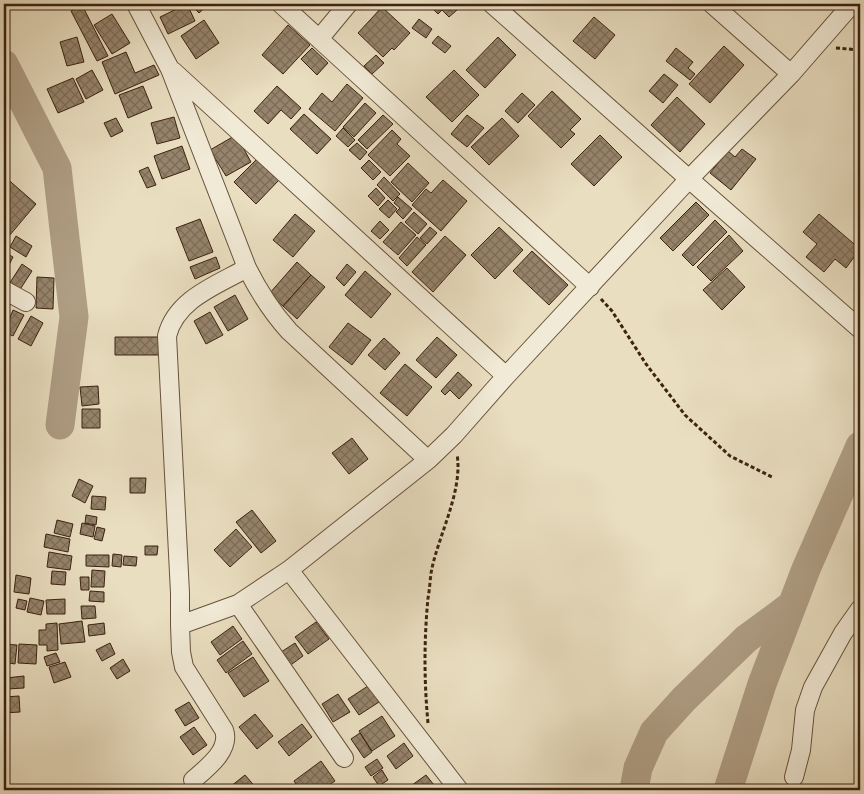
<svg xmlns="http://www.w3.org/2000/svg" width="864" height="794" viewBox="0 0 864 794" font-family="'IM FELL DW Pica',serif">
  <defs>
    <pattern id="building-cross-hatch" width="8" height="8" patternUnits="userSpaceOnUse" patternTransform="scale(1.25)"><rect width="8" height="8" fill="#96846c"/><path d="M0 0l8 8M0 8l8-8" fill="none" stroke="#7c6c57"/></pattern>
  </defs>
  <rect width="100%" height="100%" fill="#e9dec0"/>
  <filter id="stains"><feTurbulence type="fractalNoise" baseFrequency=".004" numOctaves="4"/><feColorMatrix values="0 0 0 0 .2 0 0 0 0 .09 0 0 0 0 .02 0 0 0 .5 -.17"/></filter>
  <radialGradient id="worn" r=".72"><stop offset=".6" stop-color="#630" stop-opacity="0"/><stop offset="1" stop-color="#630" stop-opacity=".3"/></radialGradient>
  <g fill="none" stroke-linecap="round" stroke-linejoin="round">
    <path stroke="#af9e84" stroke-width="29" d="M4,64L57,168L74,317L60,425
      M634,790L638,768L654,732L684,699L746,639L792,605
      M728,790L762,684L806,569L860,446"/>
  </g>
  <path fill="url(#building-cross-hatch)" stroke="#3d2310" d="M187,4L195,21L168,34L160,17Z
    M190,4H209L199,13Z
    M433,4H451L457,10L449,17L442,10L438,14L431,7Z
    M82,5L108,56L97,61L71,11Z
    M382,7L410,33L394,50L392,48L383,57L358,33Z
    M112,14L130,43L112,54L94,25Z
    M594,17L615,35L595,59L573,41Z
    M419,19L432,29L426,38L412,28Z
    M204,20L219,43L196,59L181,36Z
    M288,25L310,45L283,74L262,55Z
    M438,36L451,46L445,53L432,43Z
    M77,37L84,62L67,66L60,42Z
    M498,37L516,55L485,88L466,70Z
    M724,46L744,65L710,103L689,84Z
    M312,48L328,63L317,75L301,59Z
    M676,48L693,62L688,68L695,74L690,80L666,61Z
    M126,52L135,73L154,65L159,75L115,94L102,62Z
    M376,55L384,63L372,74L364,66Z
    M92,70L103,90L86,99L76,79Z
    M454,70L479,95L452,122L426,97Z
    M664,74L678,85L663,103L649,91Z
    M73,78L84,102L58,113L47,89Z
    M347,84L363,98L335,131L309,109L322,93L332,102Z
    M143,86L152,108L128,118L119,95Z
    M277,86L301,108L291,119L281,110L268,124L254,111Z
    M552,91L581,119L570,130L575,134L561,148L528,116Z
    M522,93L535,105L518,123L505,111Z
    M677,97L705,124L680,152L651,125Z
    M365,103L376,113L354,137L343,127Z
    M304,114L331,139L317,154L290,129Z
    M383,115L393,124L367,149L358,140Z
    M467,115L484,128L467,147L451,134Z
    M174,117L180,138L157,144L151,123Z
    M116,118L123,131L111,137L104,123Z
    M502,118L519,136L489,165L471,147Z
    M343,128L355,140L348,147L336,136Z
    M392,130L401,139L397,144L410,156L390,176L368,155Z
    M236,135L251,162L226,176L210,150Z
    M600,135L622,157L594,186L571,164Z
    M357,143L367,152L360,160L349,150Z
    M182,146L190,169L162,179L154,156Z
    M742,149L756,159L731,190L710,173L728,151L735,157Z
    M258,158L280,179L256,204L234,182Z
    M369,160L381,172L373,180L361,168Z
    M408,163L429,183L412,202L391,182Z
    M148,167L156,185L147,188L139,171Z
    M4,176L36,204L4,242Z
    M384,177L400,194L393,201L377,185Z
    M443,180L467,201L441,231L412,205L426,189L431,193Z
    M376,188L385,198L378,206L368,196Z
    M398,197L412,209L403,219L396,212L400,208L394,203Z
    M388,200L397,209L389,218L379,209Z
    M696,202L709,215L673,251L660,238Z
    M414,212L427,224L418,234L405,222Z
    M295,214L315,231L293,257L273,240Z
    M819,214L860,249L846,268L835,259L824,272L806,257L817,244L803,232Z
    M200,219L213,252L189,261L176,228Z
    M715,220L727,232L693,266L682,255Z
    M380,221L389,230L380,239L371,231Z
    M401,222L416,235L398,255L383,242Z
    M430,227L437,233L427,244L420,238Z
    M499,227L523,250L495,279L471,255Z
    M729,235L743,251L711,281L697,267Z
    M16,236L32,246L26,257L10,247Z
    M445,236L466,255L433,292L412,272Z
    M417,237L426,245L407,266L399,258Z
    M532,251L568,285L549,305L513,271Z
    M4,252L13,257L4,275Z
    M216,257L220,268L195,279L190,267Z
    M297,262L311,275L283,306L269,294Z
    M22,264L32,271L19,291L9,284Z
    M347,264L356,272L344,286L336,278Z
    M727,268L745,287L722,310L703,290Z
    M365,271L391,294L371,318L345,295Z
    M311,275L325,287L297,319L283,306Z
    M37,277L54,278L53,309L36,308Z
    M235,295L248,319L228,331L214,307Z
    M13,310L24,315L13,336L4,332Z
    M210,312L223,335L206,344L194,321Z
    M31,316L43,323L31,346L18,339Z
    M348,323L371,340L352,365L329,347Z
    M115,337H161V355H115Z
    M437,337L457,355L436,378L416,360Z
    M384,338L400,353L385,370L368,355Z
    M405,364L432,387L407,416L380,393Z
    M458,372L472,385L459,399L450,390L445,395L441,391Z
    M98,386L99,404L82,406L80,387Z
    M82,409H100V428H82Z
    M352,438L368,459L349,474L332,453Z
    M130,478H146L145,493H130Z
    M79,479L93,486L85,503L72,496Z
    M92,496L106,497L105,510L91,509Z
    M252,510L276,541L261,553L236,522Z
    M86,515L97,517L96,525L85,523Z
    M57,520L73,524L70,537L54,533Z
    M82,523L95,526L93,537L80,534Z
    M97,527L105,529L102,541L94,539Z
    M236,529L252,547L230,567L214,550Z
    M46,534L70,539L68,552L44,547Z
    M145,546H158L157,555H145Z
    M49,552L72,556L70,570L47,567Z
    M113,554L122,555L121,567L112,566Z
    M86,555H109V567L86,566Z
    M124,556L137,557L136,566L123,565Z
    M92,570L105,571L104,587H91Z
    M52,571L66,572L65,585L51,584Z
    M16,575L31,578L29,594L14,592Z
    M80,577H89V590H81Z
    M90,591L104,592V602L89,601Z
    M30,598L44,601L41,615L27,612Z
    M18,599L27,601L25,610L16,608Z
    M65,599V614H47L46,600Z
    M81,606H95L96,618L82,619Z
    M82,621L85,642L61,644L59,624Z
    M316,622L329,639L308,654L295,637Z
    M57,623L58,650L47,651V645H39V630H46V624Z
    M104,623L105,634L89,636L88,625Z
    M233,626L242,639L220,655L211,642Z
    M243,641L252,654L226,673L217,660Z
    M110,643L115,654L102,661L96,650Z
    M295,643L303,656L288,667L278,654Z
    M4,644L17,645L15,664L4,662Z
    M19,644L37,645L36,664L18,663Z
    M56,653L60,662L47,666L44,657Z
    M253,657L269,681L244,697L228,673Z
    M123,659L130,671L117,679L110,668Z
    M65,662L71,677L54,683L49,667Z
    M24,676V688L7,689L6,678Z
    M368,686L379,702L359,715L348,699Z
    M338,694L350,712L333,722L322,704Z
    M19,696L20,712L4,713V697Z
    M189,702L199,718L185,726L175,710Z
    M255,714L273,736L257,749L239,727Z
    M382,716L395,736L372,751L359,731Z
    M302,724L312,737L289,756L278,742Z
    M194,727L207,745L193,755L180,737Z
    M360,733L372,752L364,758L351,739Z
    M404,743L413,756L396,769L387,756Z
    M377,759L383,768L371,776L365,767Z
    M321,761L335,781L321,790H300L294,781Z
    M382,770L388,780L379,786L373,777Z
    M245,775L258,790H226Z
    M426,775L434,785L427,790H410L408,788Z"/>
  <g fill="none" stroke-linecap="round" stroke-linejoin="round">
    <g stroke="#68523c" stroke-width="20">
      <path id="minor" d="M136,4L170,69L247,268C259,292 271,311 289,331L428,460
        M281,4L590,287
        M492,4L689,179L860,329
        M712,4L791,74
        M319,39L348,4
        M173,71L506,376
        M247,268C217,285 176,299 167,336L180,593V625L238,604L289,570L428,460L454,435L506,376L689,179L791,74L852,4
        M4,290L26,302
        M289,570L459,790
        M238,604L344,758
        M180,625L181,652L184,667L224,730C231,750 207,768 193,780
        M794,777L801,750L805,710L813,687L843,633L860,609"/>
    </g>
    <path stroke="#3d2310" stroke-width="3" stroke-dasharray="4 2.5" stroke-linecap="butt" d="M836,48L860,50
      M601,299L612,311L646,364L685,415L730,456L772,477
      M428,723C424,681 424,640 428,598C430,588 430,577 432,568C440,532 463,490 457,454"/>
    <use href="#minor" stroke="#f1ead6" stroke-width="18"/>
  </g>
  <rect width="864" height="794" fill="none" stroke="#e9dec0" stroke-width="20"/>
  <rect x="5" y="5" width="854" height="784" fill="none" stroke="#3d2310" stroke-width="2.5"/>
  <rect x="10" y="10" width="844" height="774" fill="none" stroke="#3d2310"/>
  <rect width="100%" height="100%" filter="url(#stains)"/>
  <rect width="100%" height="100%" fill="url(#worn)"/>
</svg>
